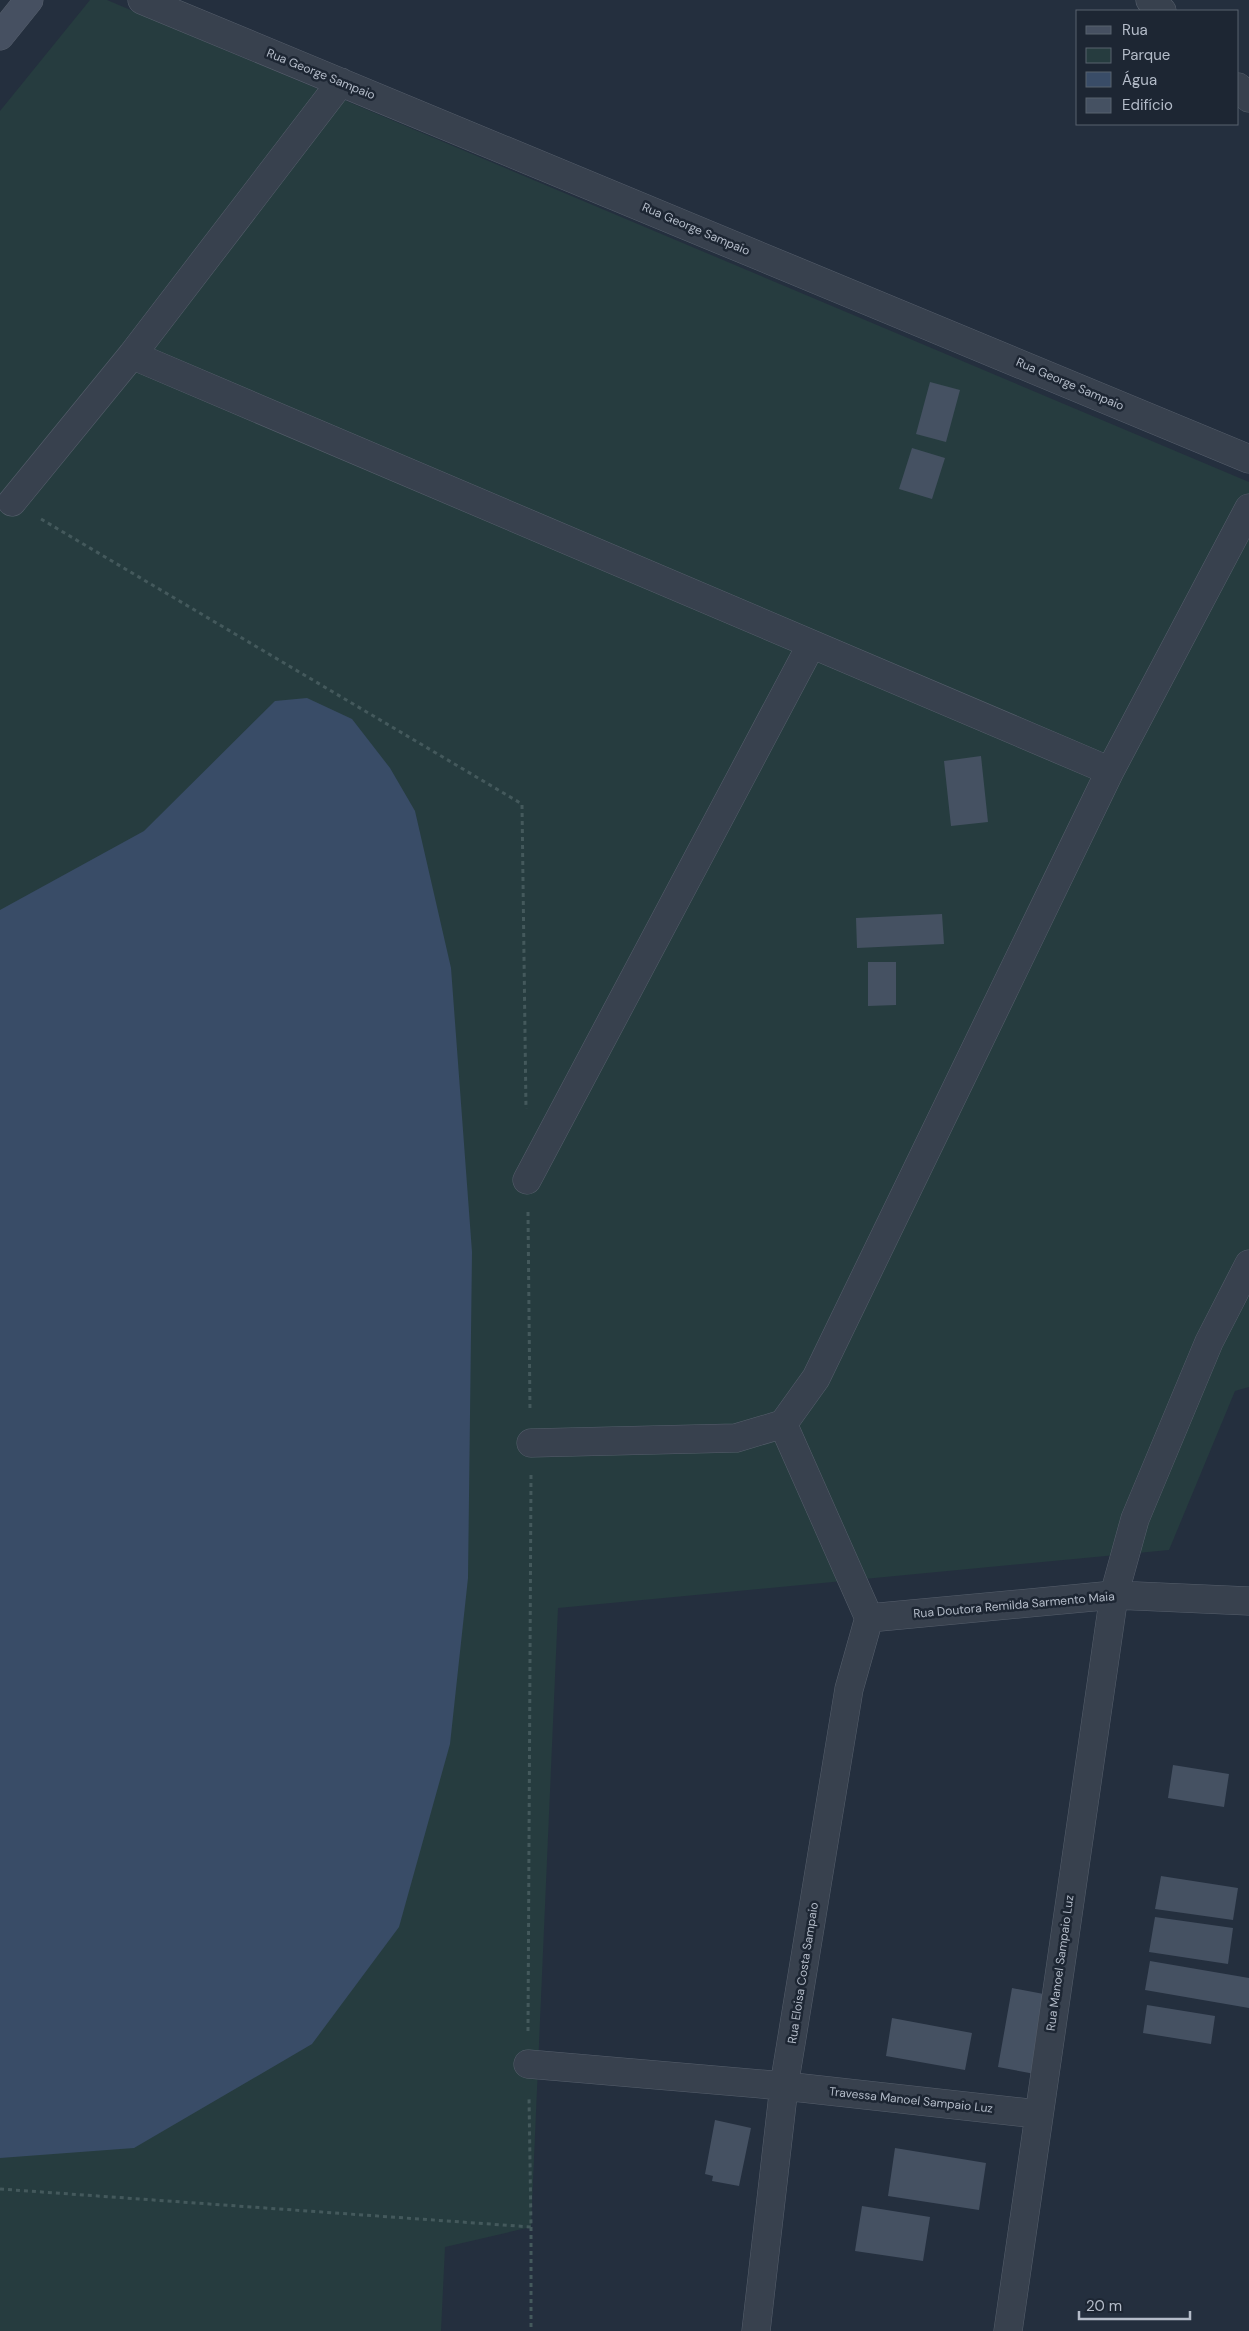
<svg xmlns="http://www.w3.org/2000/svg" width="1249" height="2331" viewBox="0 0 1249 2331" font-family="'DM Sans',sans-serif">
  <rect width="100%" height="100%" fill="#242f3e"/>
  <path fill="#263c3f" d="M90,0H107L1249,482V1387L1235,1391L1169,1550L558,1608L531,2227L445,2247L441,2331H0V111Z"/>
  <path fill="#394c67" d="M307,698L352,719L390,768L415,811L451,968L472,1252L468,1578L450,1744L399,1927L312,2044L134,2148L0,2158V910L144,831L275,701Z"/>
  <path fill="#455162" d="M930,382L960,390L946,442L916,434Z
    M912,448L945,458L932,499L899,489Z
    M981,756L988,822L951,826L944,761Z
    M942,914L944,944L857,948L856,918Z
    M868,962H896V1005L868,1006Z
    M1173,1765L1229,1774L1224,1807L1168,1798Z
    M1161,1876L1238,1888L1233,1920L1155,1909Z
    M1155,1917L1233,1928L1228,1964L1149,1952Z
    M1150,1961L1249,1978V2008L1145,1990Z
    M1012,1988L1049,1995L1035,2074L998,2067Z
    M1147,2005L1215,2016L1211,2044L1143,2033Z
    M892,2018L972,2033L965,2070L886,2056Z
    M715,2120L751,2128L739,2186L712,2181L713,2176L705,2174Z
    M895,2148L986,2163L979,2210L888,2196Z
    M862,2206L930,2217L923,2261L855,2251Z"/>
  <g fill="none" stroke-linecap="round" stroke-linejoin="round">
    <g stroke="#565f6c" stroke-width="29">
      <path id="minor" d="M142,0L1249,459
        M132,355L1110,771
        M12,502L132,355L341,82
        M527,1180L811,645
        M783,1424L869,1618
        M531,1443L736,1438L783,1424L816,1378L1110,771L1249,508
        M869,1618L1114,1595L1249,1601
        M528,2064L784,2086L1038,2114
        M756,2331L784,2086L849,1689L869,1618
        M1008,2331L1114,1595L1135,1519L1209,1342L1249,1264"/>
    </g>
    <g stroke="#565f6c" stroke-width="29">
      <path id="tertiary" d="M1150,0L1162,11
        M1238,87L1249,98"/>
    </g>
    <g stroke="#565f6c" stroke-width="29">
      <path id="secondary" d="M0,36L29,0"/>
    </g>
    <path stroke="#44595c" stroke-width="3" stroke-dasharray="4 4" stroke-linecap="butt" d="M41,519L522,804L526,1109
      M528,1212L530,1411
      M528,2031L531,1475
      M0,2189L531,2227L529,2097
      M531,2227V2331"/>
    <use href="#minor" stroke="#38414e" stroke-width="28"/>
    <use href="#tertiary" stroke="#38414e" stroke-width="28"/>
    <use href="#secondary" stroke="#465061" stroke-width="28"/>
  </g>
  <g text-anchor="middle" stroke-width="5" stroke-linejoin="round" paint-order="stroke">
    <g font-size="12" fill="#b4bcc9" stroke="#1d2633">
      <text transform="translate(321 74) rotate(22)" y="4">Rua George Sampaio</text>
      <text transform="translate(696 229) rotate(23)" y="4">Rua George Sampaio</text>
      <text transform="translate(1070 384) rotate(23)" y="4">Rua George Sampaio</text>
      <text transform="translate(1014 1605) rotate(-5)" y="4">Rua Doutora Remilda Sarmento Maia</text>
      <text transform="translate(1060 1963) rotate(-82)" y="4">Rua Manoel Sampaio Luz</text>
      <text transform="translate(803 1973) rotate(-81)" y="4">Rua Eloisa Costa Sampaio</text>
      <text transform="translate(911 2100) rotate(6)" y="4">Travessa Manoel Sampaio Luz</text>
    </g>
  </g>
  <rect x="1076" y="10" width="162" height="115" fill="#1d2633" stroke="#59626f"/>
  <rect x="1086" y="26" width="25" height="8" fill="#465061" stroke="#59626f"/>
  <text x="1122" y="35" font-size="15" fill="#b4bcc9">Rua</text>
  <rect x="1086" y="48" width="25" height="15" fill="#263c3f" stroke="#59626f"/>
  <text x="1122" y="60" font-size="15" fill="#b4bcc9">Parque</text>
  <rect x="1086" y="72" width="25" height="15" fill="#394c67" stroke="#59626f"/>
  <text x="1122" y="85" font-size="15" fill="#b4bcc9">Água</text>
  <rect x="1086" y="98" width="25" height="15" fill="#455162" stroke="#59626f"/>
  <text x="1122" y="110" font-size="15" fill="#b4bcc9">Edifício</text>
  <path d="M1079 2311v8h111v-8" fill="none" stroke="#b4bcc9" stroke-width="2.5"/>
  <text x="1086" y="2311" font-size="15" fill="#b4bcc9" stroke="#1d2633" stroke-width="4" paint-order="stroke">20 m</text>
</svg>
